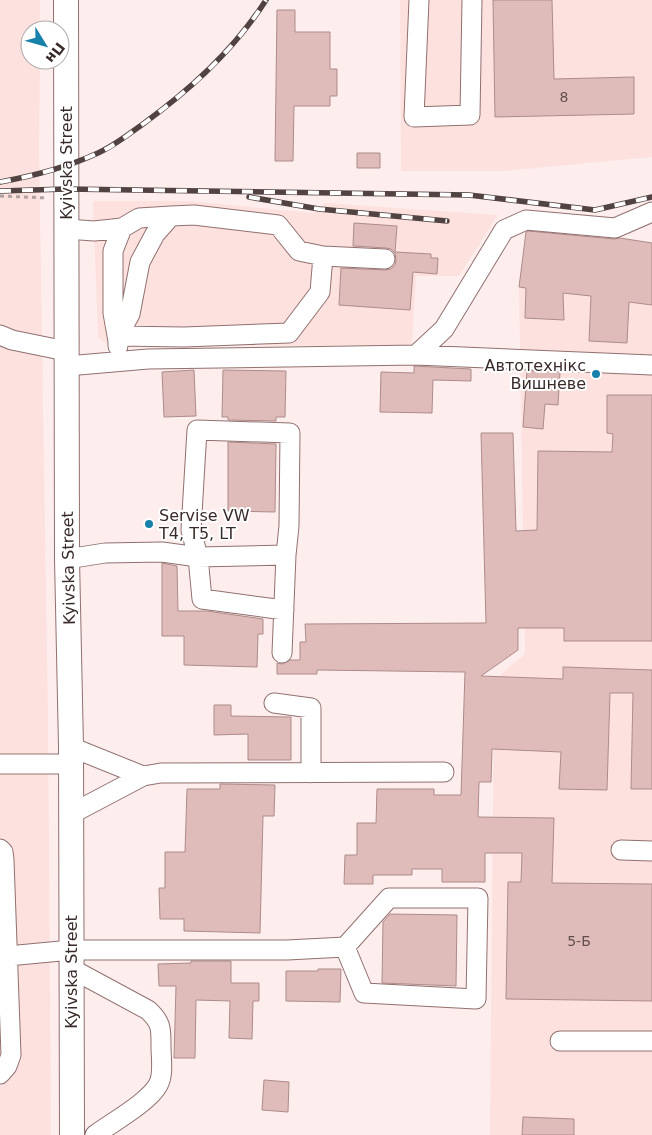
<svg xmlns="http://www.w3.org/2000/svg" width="652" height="1135" viewBox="0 0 652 1135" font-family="'DejaVu Sans',sans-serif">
  <rect width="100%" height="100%" fill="#fdeeed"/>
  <path fill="#fce1df" d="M0,0H40V30H30V60H40L39,151L48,716L51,1135H0Z
    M400,0H652V157L504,171H401Z
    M93,201H190L314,213L325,203L498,215L459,276H416L412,345L111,346L98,338Z
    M527,226L652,243V1135H490L494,680L525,654L519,287Z"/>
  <path fill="#dfbcba" stroke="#ad8b8a" d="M493,0H552L554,79L634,77V114L495,117Z
    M277,10H295V32H330V69H337V96H330V106H294L293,161H275Z
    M357,153H380V168H357Z
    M354,223L397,226L395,252L431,254V258H438L437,274L413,272L410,310L339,305L341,268L385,270L391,269L395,265L396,260L395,253L391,249L386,248L353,246Z
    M528,231L614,239L620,238L652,243V305L629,302L627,343L589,341L591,296L563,293L564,320L525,318L526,288L519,287L526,232Z
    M414,366L471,369V381L433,380L432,413L380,412L381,372L414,373Z
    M194,370L196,416L164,417L162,372Z
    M223,370L286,371L285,417H276V421L228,420V417H222Z
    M527,371L560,372L558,405L545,404L543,429L523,427Z
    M607,395H652V641H564V628H518V650L481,676L563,679V667L652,670V789H631L633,693H610L607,790L559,789L561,752L492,749L491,782H479L478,817L554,818L552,883L652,884V1001L506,999L508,882H521L522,853H485V882H442V869H412V875H373V884H344L345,855H357V823H376L377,789H434V795H461L465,672L317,670V674H277V663L282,664L290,660H300V642H306L305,624L486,623L481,433H513L516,531L537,530L538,451L612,452L613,434L607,433Z
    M228,442L276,444L275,512L228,511Z
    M162,563L177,566L178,611H207L263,619V634H258L257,667L184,665V636H162Z
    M214,705H231V716L291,717V760H248V734L214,735Z
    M220,784L275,785L274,816H263L260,933L184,931V919H160L159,888H165V852H185L187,789H220Z
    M390,914L457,915L456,986L382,983L383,922Z
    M191,961H231V983H259V1001H253L252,1039L229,1038L230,1001L196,1000L195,1058H174L176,986H159L158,964L191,963Z
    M318,969H341L340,1002L286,1001V971H318Z
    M264,1080L289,1082L288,1112L262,1110Z
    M523,1117L574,1119V1135H522Z"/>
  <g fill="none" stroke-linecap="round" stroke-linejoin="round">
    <g stroke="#90706f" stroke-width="21">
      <path id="minor" d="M419,0L414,117L470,115L472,0
        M67,229L94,231L122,228
        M323,256L385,259
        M0,335L12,340L66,351
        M118,341L113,313V251L122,228L139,218L171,216
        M118,346V336L130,314L140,262L155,234L171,216L194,215L278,225L299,251L323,256L320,292L289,333L184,337L118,336
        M416,355L444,329L504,230L526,220L615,228L652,212
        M67,366L148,359L416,355L652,365
        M67,559L105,553L162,552L198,557L286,555L282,653
        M284,610L202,599L198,557L191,530L197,430L290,433L289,526L286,555
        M274,703L311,708V773
        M0,764H71
        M143,776L161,773L444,772
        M71,814L143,776L71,747
        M0,849L3,852L4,860L11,1055L7,1066L0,1074
        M621,850L652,851
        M8,956L71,950H287L345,947L389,898H478L476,999L364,993L345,947
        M72,969L148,1010C162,1023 161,1029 161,1047C161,1059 164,1075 158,1085C149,1102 111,1123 95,1135
        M560,1041H652"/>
    </g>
    <g stroke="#90706f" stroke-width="26">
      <path id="major" d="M66,0L67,559L71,747L72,1135"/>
    </g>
    <path stroke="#b0a1a0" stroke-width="3" stroke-dasharray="4 4" stroke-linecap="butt" d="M0,196L47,198"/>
    <use href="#minor" stroke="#fff" stroke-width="19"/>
    <use href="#major" stroke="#fff" stroke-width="24"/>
    <g stroke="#514342" stroke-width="5.5">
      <path id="rail" d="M0,182C33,176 68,167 98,153C114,146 129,134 143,124C190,90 235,49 266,0
        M0,191L66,189L469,195L595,210L652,197
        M249,197L319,209L447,221"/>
    </g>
    <use href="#rail" stroke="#fff" stroke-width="4" stroke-dasharray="11" stroke-linecap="butt"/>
  </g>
  <g fill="#1881aa" stroke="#fff" stroke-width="2">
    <circle cx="596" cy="374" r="5"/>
    <circle cx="149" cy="524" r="5"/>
  </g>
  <g text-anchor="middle" stroke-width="4" stroke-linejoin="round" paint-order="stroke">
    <g font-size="14" fill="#624f4e">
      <text x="564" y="102">8</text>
      <text x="579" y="946">5-Б</text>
    </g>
    <g font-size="16" fill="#392b2a" stroke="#fff">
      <text transform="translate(66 163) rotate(-90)" y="6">Kyivska Street</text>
      <text transform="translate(68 568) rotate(-91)" y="6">Kyivska Street</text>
      <text transform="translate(71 972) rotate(-90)" y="6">Kyivska Street</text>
    </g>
    <g font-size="16" fill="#392b2a" stroke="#fff" text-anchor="end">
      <text x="586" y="371">Автотехнікс<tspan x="586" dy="18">Вишневе</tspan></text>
      <text x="159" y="521" text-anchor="start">Servise VW<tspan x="159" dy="18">T4, T5, LT</tspan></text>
    </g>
  </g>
  <g transform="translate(45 45) rotate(127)"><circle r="24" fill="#ffffff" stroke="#b0aaaa"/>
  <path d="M0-4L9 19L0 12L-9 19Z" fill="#1881aa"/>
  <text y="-8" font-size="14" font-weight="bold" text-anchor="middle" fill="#392b2a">Пн</text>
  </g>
</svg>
